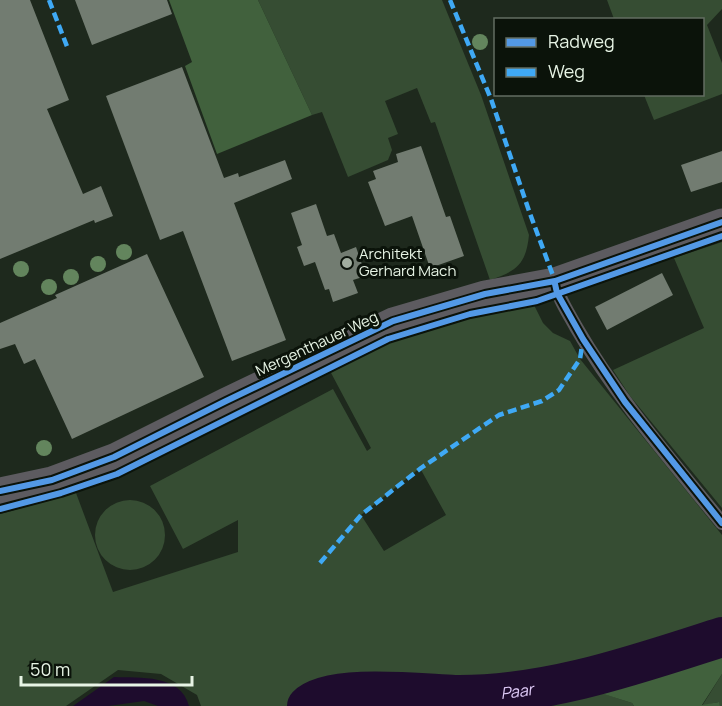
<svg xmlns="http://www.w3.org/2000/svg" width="722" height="706" viewBox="0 0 722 706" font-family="Manrope,sans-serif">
  <rect width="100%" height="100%" fill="#1e291d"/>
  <path fill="#364d33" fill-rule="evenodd" d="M258,0H442L481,95L529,235C526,264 517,271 490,280L435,122L431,123L417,88L385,101L398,134L388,138L392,150L388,160L348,177L322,112L312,115Z
    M607,0H722V9L707,25L722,63V94L654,120L644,95L702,94V20L614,19Z
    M722,242V508L630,396L613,370L704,328L674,258Z
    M534,305L543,323L553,333L570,341L580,359L722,535V624L680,646L587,672L552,671L513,684H322L297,706H201L197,695L161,674L118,670L66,706H0V514L76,493L113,592L238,552V520L183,549L150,486L333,389L367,451L371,448L330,371L383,344L460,319ZM420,468L446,515L384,551L361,515Z
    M95 535a35 35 0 1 1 70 0a35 35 0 1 1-70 0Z
    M722,674V706H720L718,702L702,706Z
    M621,682L598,692L632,703L634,706H550L556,705L567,695Z"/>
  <path fill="#41613d" d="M169,0H258L312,115L217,154L185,66L192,62Z
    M722,648V674L702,705L719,702L720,706H634L632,703L597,692L671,660Z"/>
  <path fill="#1e0c2d" d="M114,677C139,678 181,674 189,706H158L144,701L108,706H73Z"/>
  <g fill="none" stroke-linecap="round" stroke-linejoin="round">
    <path stroke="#1e0c2d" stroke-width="40" id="s1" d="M307,706C329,683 423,694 455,695C547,696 635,665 722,637"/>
  </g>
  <path fill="#727c71" d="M0,0H30L69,100L47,109L83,194L101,186L113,216L95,223L94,220L0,259Z
    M75,0H167L172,14L92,45Z
    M182,67L224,178L238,173L239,177L285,160L292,179L234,203L286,340L232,361L183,231L160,240L106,96Z
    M421,146L446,217L450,216L464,256L430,268L412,216L385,226L368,182L376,179L373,171L398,162L396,154Z
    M722,151V182L691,192L681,165Z
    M316,204L327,236L334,234L341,253L356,247L366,276L353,280L358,293L333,302L329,289L325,290L315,262L304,266L297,247L302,245L291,213Z
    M147,254L204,377L72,439L35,359L24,364L15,344L0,349V323L57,298L55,295Z
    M662,273L673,295L607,330L595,307Z"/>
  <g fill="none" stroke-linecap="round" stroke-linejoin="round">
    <path stroke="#5d5b60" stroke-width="14" d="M555,281C558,298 568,312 576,327C617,398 671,460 722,523"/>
    <path stroke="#5d5b60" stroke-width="27" d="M0,491L52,480L114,457L226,401L393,321L485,294L555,281L722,222"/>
    <path stroke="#3fa9f5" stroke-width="4.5" stroke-dasharray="9 4.5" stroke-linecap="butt" d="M49,0L68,49
      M450,0L491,99L529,211L555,281
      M320,563L361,515L421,468L499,415L542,401L559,390L580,359L583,339"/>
    <g stroke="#0b130a" stroke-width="10">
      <path id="cycleway" d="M555,284L557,293L583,339L625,402L722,523
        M0,491L52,480L114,457L226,401L393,321L485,294L555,281L722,222
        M0,509L61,493L117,474L388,339L470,314L537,301L722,236"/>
    </g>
    <use href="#cycleway" stroke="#5399e6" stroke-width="6"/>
  </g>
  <g fill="#63855d">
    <circle cx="480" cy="42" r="8"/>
    <circle cx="124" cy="252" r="8"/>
    <circle cx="98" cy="264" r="8"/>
    <circle cx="21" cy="269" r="8"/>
    <circle cx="71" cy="277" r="8"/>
    <circle cx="49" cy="287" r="8"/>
    <circle cx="44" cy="448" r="8"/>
  </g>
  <circle fill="#a1ad9f" stroke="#0b130a" stroke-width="2" cx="347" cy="263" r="6"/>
  <g text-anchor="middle" stroke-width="6" stroke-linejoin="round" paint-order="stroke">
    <g font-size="15" fill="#e7f4e5" stroke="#0b130a" text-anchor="start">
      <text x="359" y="259">Architekt<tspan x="359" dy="17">Gerhard Mach</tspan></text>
    </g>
    <g font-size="15" fill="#e7f4e5" stroke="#0b130a">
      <text transform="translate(317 344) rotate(-25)" y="5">Mergenthauer Weg</text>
    </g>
    <g font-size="16" font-style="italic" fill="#e1cdf9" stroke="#0b130a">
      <text dy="6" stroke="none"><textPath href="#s1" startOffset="213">Paar</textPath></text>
    </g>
  </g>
  <rect x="494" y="18" width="210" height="78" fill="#0b130a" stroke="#636d62" stroke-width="1.5"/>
  <rect x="506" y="38" width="30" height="9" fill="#5399e6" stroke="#636d62" stroke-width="1.5"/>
  <text x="548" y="48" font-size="18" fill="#e7f4e5">Radweg</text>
  <rect x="506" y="68" width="30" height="9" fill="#3fa9f5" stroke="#636d62" stroke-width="1.5"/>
  <text x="548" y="78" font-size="18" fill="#e7f4e5">Weg</text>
  <path d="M21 676v9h171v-9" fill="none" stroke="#e7f4e5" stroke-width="3"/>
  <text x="30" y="676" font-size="18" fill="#e7f4e5" stroke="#0b130a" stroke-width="4.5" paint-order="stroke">50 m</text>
</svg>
